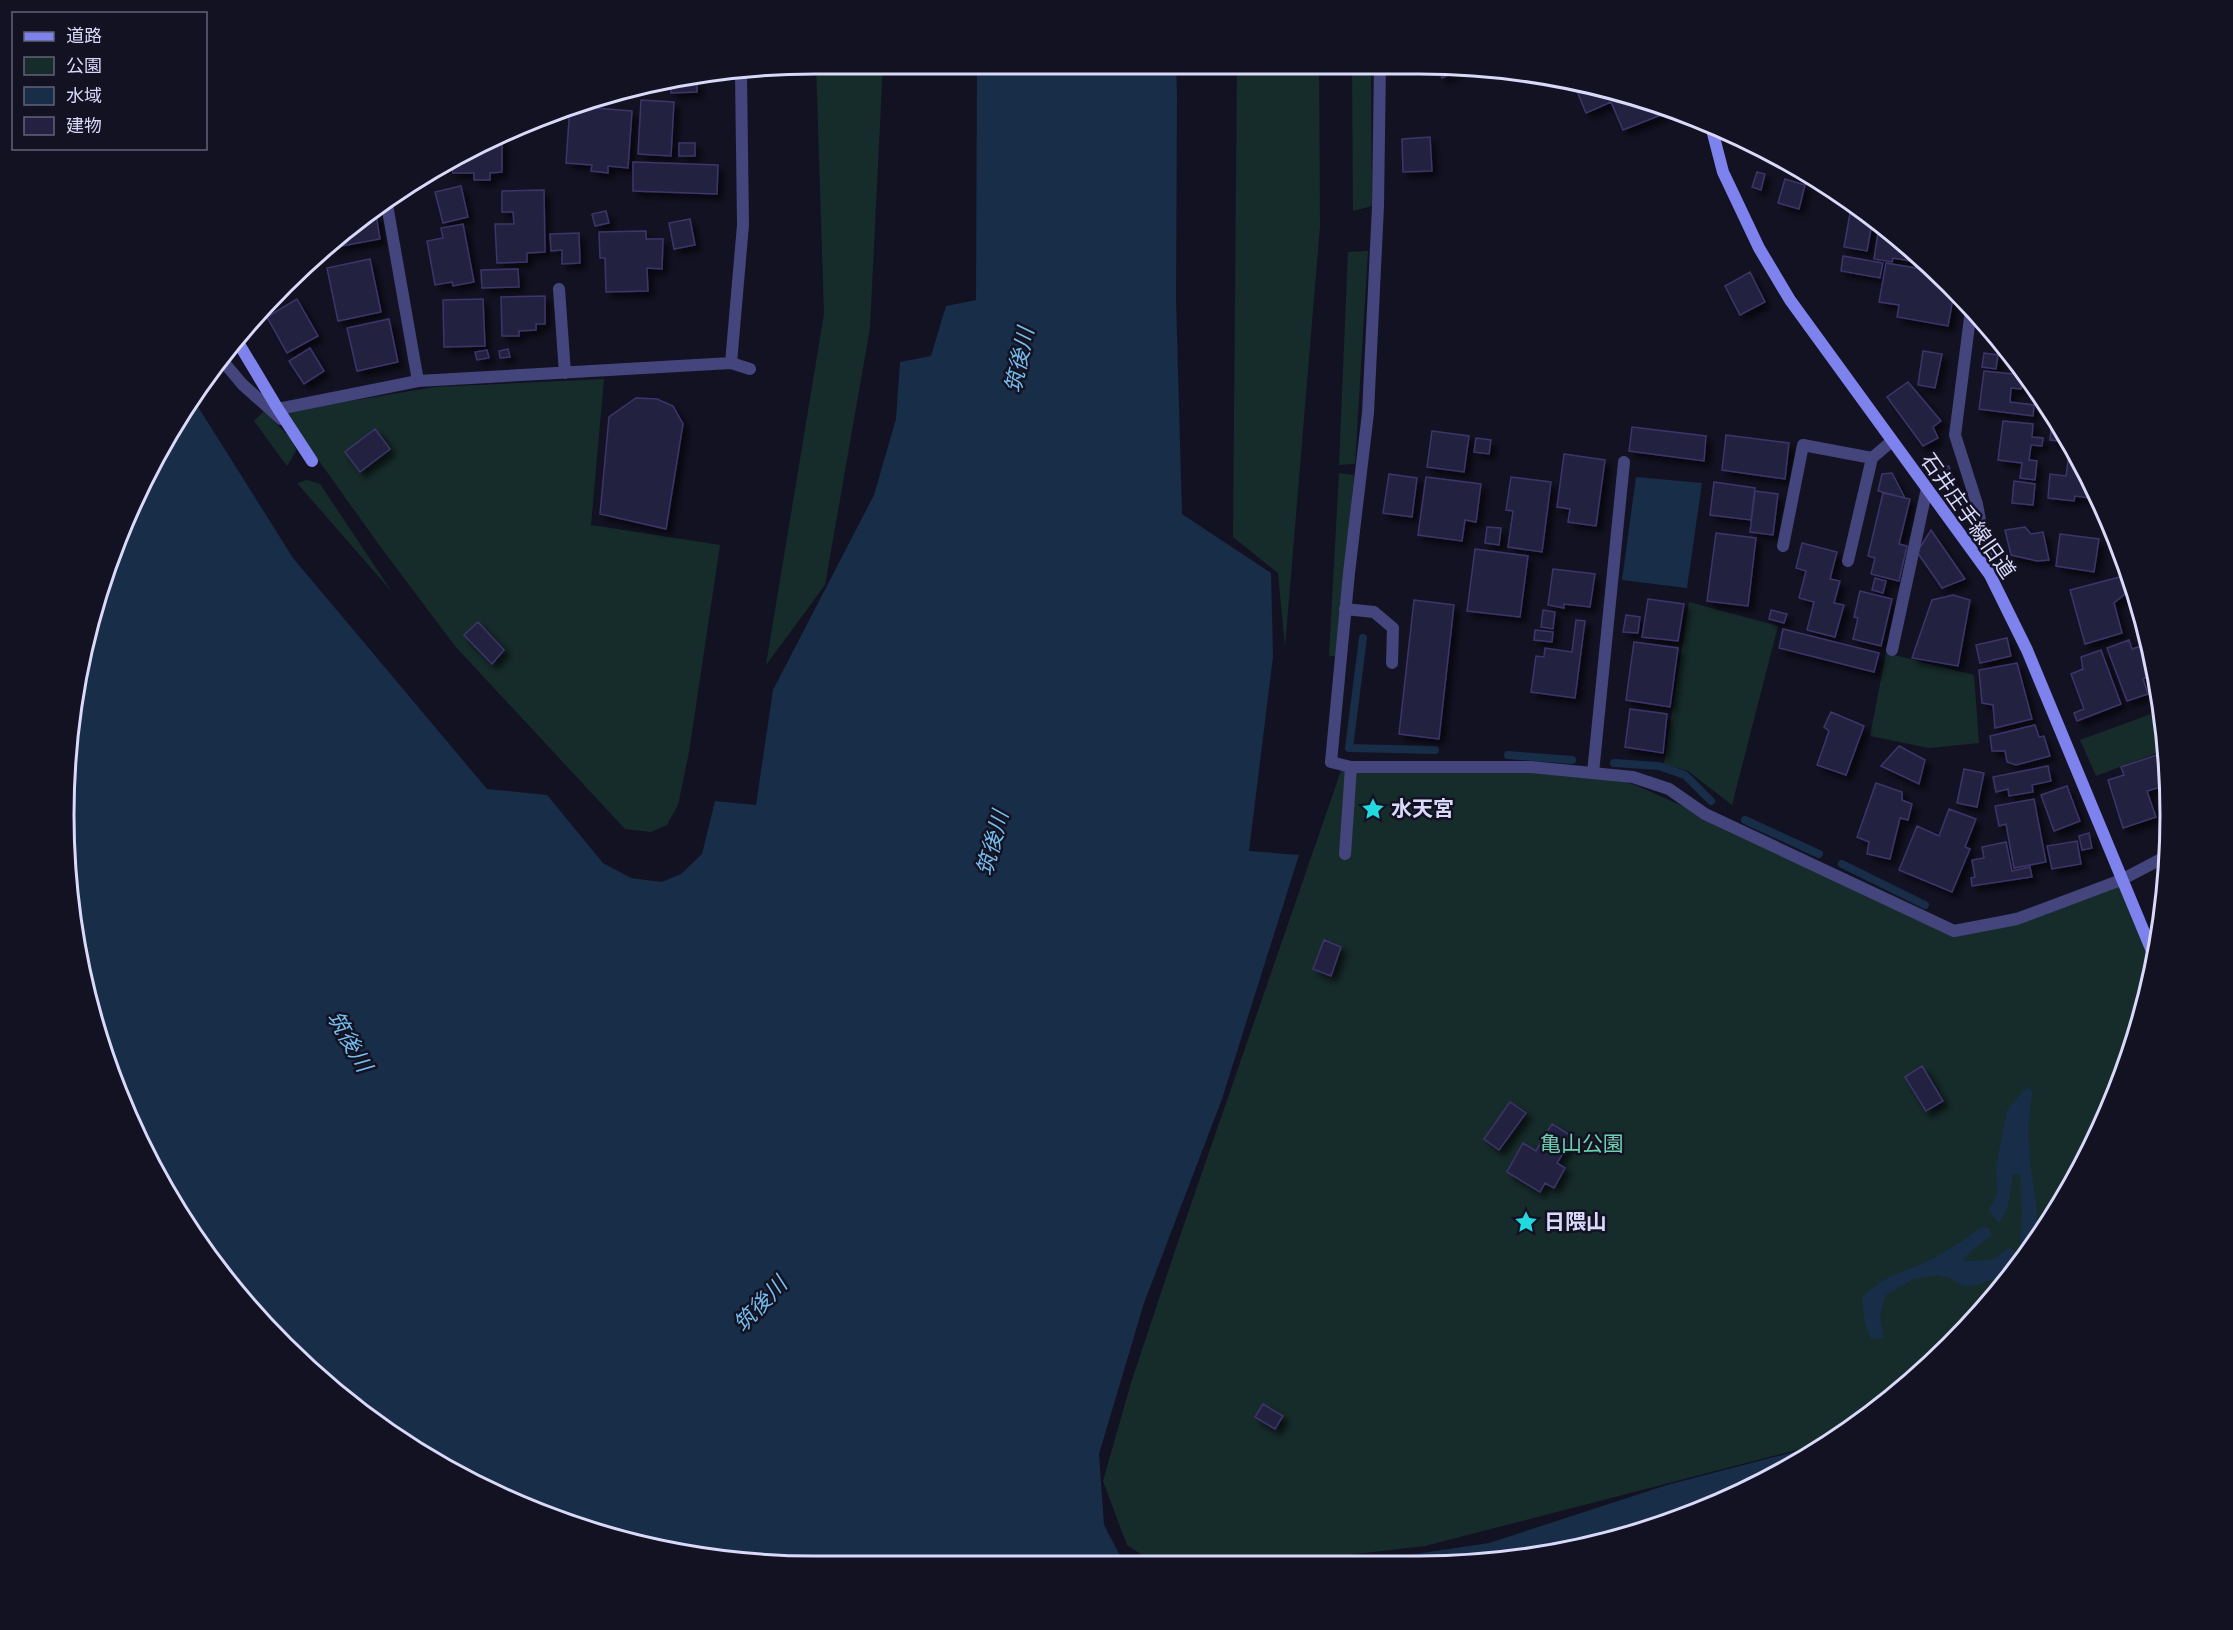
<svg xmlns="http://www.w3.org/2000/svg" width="2233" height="1630" viewBox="0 0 2233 1630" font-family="Cabin,'Noto Sans JP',sans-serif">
  <defs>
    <filter id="shadow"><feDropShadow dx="5.5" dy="5.5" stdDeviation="3" flood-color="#0009"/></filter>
  </defs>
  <rect width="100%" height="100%" fill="#131223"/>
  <path fill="#162c2a" d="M816,63H883L870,328L825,585L766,665L824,314Z
    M1237,63H1319L1320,226L1285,647L1278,573L1233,537Z
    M1352,63H1371L1372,206L1353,211Z
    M1368,251L1355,464L1339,465L1348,252Z
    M604,379L591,525L720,545L689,752L678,805L667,825L651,832L625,829L455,646L382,549L284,412L435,387Z
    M264,411L293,441L296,451L287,466L254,421Z
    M1339,473L1354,475L1337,656H1329Z
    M307,480L320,484L392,592L297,483Z
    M1689,602L1778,626L1732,805L1688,771L1664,764Z
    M1886,653L1974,675L1979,743L1929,748L1870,736Z
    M2158,703L2166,753L2165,750L2096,776L2080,740L2151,714Z
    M1343,765L1593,773L1635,785L1787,852L1954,931L2121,880L2154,956L2130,1056L2069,1191L1984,1311L1876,1411L1820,1444L1425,1546L1286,1562L1154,1563L1127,1545L1103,1481L1131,1383L1178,1242Z"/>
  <path fill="#172d48" d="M977,63H1176L1177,96L1176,299L1182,514L1271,573L1273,657L1249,851L1299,855L1222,1099L1144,1303L1099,1454L1104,1525L1124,1563L765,1565L574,1527L439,1466L319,1381L219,1273L120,1102L69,913V717L103,574L140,483L195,402L293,558L487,789L547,795L603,863L631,878L662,882L681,874L702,854L715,801L756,805L773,690L874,495L896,419L900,362L931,356L946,306L976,300Z
    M1636,477L1702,483L1687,588L1622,580Z
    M2027,1087L2033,1092C2028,1115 2028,1137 2030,1161C2032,1188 2045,1224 2029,1248H2025L2020,1242L2022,1213L2020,1176L2013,1173L2008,1206L1999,1224L1989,1210L1997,1194L1996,1166L2007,1110Z
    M1981,1227L1989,1228L1992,1235C1982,1244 1969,1250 1963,1261L1992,1260L2008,1248L2016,1252L2022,1258L2012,1271L2006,1275L1973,1286H1963L1950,1278L1937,1275L1913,1279L1885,1296L1880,1317L1884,1338L1871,1339L1865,1324L1862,1298C1885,1274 1902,1273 1930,1260C1948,1251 1965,1239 1981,1227Z
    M1817,1446L1706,1510L1517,1561H1368L1489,1543L1667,1485Z"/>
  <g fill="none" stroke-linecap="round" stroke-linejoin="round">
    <path stroke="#172d48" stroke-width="8" d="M1363,638L1349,748L1435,750
      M1508,755L1572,760
      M1614,763L1659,766L1685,775L1711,801
      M1745,820L1819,854
      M1842,864L1925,905"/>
  </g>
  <path fill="#242041" stroke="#3c356a" stroke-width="1.5" filter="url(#shadow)" d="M1437,65L1463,69L1442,78Z
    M697,79V92L671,93V82Z
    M1574,84L1612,89L1670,108L1671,111L1623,130L1611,102L1586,113Z
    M641,100L674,102L671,156L638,154Z
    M570,106L632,111L628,168L608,166V173L591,171L592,165L566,163Z
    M496,137H502V172L490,173V180H474V173H453L452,167H445V164Z
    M1430,137L1432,171L1403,172L1402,139Z
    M679,143H695V156H679Z
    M633,162L718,165L717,194L633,191Z
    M1792,167L1805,173V177L1791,174Z
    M1757,172L1765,174L1761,190L1752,187Z
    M1785,179L1805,185L1799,209L1778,203Z
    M461,186L468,217L443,223L435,192Z
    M544,190L545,252L527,253V262L497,263L495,224H514L513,212H502V191Z
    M1852,202L1873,218L1867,251L1844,247Z
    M606,211L609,223L595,226L592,214Z
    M376,215L380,239L331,248L367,217Z
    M690,219L695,245L674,249L669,223Z
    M463,224L474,282L453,286L452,282L435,285L427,241L443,238L441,228Z
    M646,231V239H663L662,269L647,268L648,291L606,292L605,258H600L599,232Z
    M579,233L580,263L562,264V250L551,251L550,234Z
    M1878,233L1896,236V240L1902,241L1914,250L1928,264L1893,258L1892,262L1874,259Z
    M1843,256L1883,263L1880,278L1841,271Z
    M370,259L381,312L338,321L327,268Z
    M1886,263L1934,271L1954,293L1948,326L1897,317L1899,305L1879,302Z
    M518,269L519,287L482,288L481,270Z
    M1750,272L1765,302L1740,315L1725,286Z
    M545,296V324H536V330L519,331V336H502L501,297Z
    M297,299L318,336L287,353L267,317Z
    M483,299L485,346L444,347L443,300Z
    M389,319L398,362L357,371L347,328Z
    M310,348L324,371L304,384L289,361Z
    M508,349L510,357L500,358L499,351Z
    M487,350L489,358L477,360L475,352Z
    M1923,351L1942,354L1935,388L1918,385Z
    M1984,353L1998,355L1996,369L1982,367Z
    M1984,371L2023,375L2021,389L2011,388L2010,402L2034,405L2033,416L1979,409Z
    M1908,382L1941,421L1933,427L1938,438L1923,446L1887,397Z
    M636,398L657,399L673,406L683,424L666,529L600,514L609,417Z
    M2052,420H2054L2068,442L2050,440Z
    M2003,421L2033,424L2032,437L2043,438L2042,446L2031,445L2029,460L2037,461L2035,480L2020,478L2022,463L1998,460Z
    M1632,427L1706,436L1704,461L1629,451Z
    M375,429L390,449L360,472L345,452Z
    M1432,431L1469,436L1464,472L1427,467Z
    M1726,435L1789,443L1785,479L1722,470Z
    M1476,438L1491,440L1489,454L1474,452Z
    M2070,446L2092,482L2090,498L2075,496L2074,501L2048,498L2050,474L2066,476Z
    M1564,454L1605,460L1596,526L1568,522L1570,509L1557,507Z
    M1949,466L1959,498L1956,500L1935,469Z
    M1892,473L1905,498L1878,491L1882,474Z
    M1389,474L1417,478L1412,517L1383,513Z
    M1426,477L1481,484L1476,522L1465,520L1462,541L1418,535Z
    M1511,477L1551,482L1542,552L1508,547L1513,511L1506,510Z
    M2014,481L2035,484L2033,505L2012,503Z
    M1714,482L1755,488L1751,520L1710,515Z
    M1755,491L1778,494L1773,535L1750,532Z
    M1883,493L1910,499L1899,544L1907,546L1899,581L1871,574L1875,558L1868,556Z
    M1487,527L1501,528L1499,545L1485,543Z
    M2025,527L2031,534L2043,532L2049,560L2037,561L2011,555L2005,530Z
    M1931,530L1965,579L1942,588L1917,552Z
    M1716,533L1756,538L1748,606L1707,601Z
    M2060,534L2099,539L2094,572L2056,566Z
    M1802,543L1837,552L1830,579L1840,581L1834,603L1844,605L1835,637L1807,630L1814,602L1799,598L1806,571L1796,568Z
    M1475,549L1528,556L1520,617L1467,611Z
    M1553,569L1595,574L1590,607L1564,604V608L1548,605Z
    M2120,577L2125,594L2114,603L2122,633L2085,644L2070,590Z
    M1875,578L1886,581L1883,593L1872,590Z
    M1860,591L1892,599L1881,646L1853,639L1858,618L1854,617Z
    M1953,595L1970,600L1958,666L1912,658L1932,600Z
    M1648,599L1684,604L1678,641L1642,637Z
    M1414,600L1454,605L1439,739L1399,734Z
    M1543,610L1555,612L1553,629L1541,627Z
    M1771,610L1787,614L1784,623L1769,619Z
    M1626,615L1640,617L1638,633L1623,632Z
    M1576,620L1585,621L1575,698L1531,692L1536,656L1544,657L1545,648L1572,652Z
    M478,622L504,650L492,664L464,635Z
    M1783,629L1879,653L1874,672L1779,648Z
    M1535,630L1553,632L1552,642L1534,640Z
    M2007,638L2011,656L1980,663L1976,645Z
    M2129,640L2132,649L2141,646L2152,675L2143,679L2148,694L2127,701L2107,648Z
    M1634,642L1678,648L1670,707L1626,700Z
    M2101,650L2121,704L2077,721L2074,713L2084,709L2071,674L2083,669L2081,657Z
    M2017,663L2032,719L1995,728L1993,705L1982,703L1979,670Z
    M1630,709L1667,714L1663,753L1625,747Z
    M1831,712L1864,726L1846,775L1817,765L1829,731L1824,727Z
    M2035,725L2039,737L2044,736L2050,756L2016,765L2007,762L2005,751H1992L1990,736Z
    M1899,746L1925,760L1919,784L1881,766Z
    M2163,753L2168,767V785L2147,791L2156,817L2123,828L2108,780L2124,775L2121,767Z
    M2048,766L2051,781L2032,785L2033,792L2009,796L2008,789L1996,792L1993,777Z
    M1964,769L1984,773L1977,807L1957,803Z
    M1876,783L1902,792V800L1912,804L1908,820L1900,818L1890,859L1867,854L1869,842L1857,837Z
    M2067,786L2080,821L2054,831L2041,795Z
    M2034,799L2046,862L2014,868L2006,824L1999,826L1995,806Z
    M1949,809L1976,819L1965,847L1970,849L1952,892L1899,870L1917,826L1939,836Z
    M2089,833L2092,848L2082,850L2079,836Z
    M2077,841L2081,864L2052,869L2047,846Z
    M2006,842L2012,871L2030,867L2032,877L1972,886L1971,878L1975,877L1972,860L1984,858L1982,847Z
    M1324,940L1341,947L1331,976L1313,969Z
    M1922,1066L1943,1101L1926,1111L1905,1077Z
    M1510,1102L1526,1113L1499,1150L1484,1139Z
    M1552,1124L1573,1137L1557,1163L1565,1168L1554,1188L1545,1183L1540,1192L1507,1172L1523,1143L1536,1151Z
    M1263,1404L1283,1416L1275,1429L1255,1417Z"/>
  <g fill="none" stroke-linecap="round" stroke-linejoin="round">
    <path stroke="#43457c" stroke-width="12" d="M1380,63L1378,206L1368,413L1349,573L1331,762L1351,767H1531L1633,777L1669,789L1705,814L1954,931L2017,919L2121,880L2165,857
      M386,199L418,381
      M559,289L565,373
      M1971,310L1955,435L1977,504L1990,575
      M222,360L242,384L281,419
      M731,363L750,369
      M278,409L418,381L731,363L743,225L741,73
      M1783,546L1803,445L1872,458L1892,441
      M1848,561L1872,458
      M1345,609L1374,612L1393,628L1392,663
      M1892,650L1927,488
      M1593,773L1624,462
      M1345,854L1351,767"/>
    <path stroke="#7d82ed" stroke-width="12" d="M1710,122L1723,172L1759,248L1790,300L1990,575L2027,650L2154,956
      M236,339L278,409L312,461"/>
  </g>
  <defs>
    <g id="sight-bare" transform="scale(1.8)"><path d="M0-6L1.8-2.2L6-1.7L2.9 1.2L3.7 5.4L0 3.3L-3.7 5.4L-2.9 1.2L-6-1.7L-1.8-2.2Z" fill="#1fdadf" stroke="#131223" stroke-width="2.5" paint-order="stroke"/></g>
  </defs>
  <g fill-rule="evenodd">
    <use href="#sight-bare" x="1373" y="809"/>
    <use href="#sight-bare" x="1526" y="1222"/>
  </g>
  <g text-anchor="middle" stroke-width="5" stroke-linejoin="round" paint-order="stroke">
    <g font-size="21" fill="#dad9fa" stroke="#131223">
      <text transform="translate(1968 516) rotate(55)" y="7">石井庄手線旧道</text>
    </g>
    <g font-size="21" font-weight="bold" fill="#dad9fa" stroke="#131223" text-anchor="start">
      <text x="1391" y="816">水天宮</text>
      <text x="1544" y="1229">日隈山</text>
    </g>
    <g font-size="21" fill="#6ed0b1" stroke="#131223">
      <text x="1582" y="1151">亀山公園</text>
    </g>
    <g font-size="22" font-style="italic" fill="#75bdec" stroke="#131223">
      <text transform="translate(1019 360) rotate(-78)" y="8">筑後川</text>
      <text transform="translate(992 843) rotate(-75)" y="8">筑後川</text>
      <text transform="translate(350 1041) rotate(60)" y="8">筑後川</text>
      <text transform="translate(760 1304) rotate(-47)" y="8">筑後川</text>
    </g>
  </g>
  <path d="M0 0H2233V1630H0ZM815 74H1419A741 741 0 0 1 2160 815V815A741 741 0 0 1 1419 1556H815A741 741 0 0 1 74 815V815A741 741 0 0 1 815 74Z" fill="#131223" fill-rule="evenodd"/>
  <path fill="none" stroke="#dad9fa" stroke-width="3" d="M815 74H1419A741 741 0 0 1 2160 815V815A741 741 0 0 1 1419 1556H815A741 741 0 0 1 74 815V815A741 741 0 0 1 815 74Z"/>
  <rect x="12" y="12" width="195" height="138" fill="#131223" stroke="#636279" stroke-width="1.5"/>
  <rect x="24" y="32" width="30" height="9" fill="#7d82ed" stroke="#636279" stroke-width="1.5"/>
  <text x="66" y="42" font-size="18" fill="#dad9fa">道路</text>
  <rect x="24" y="57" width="30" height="18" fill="#162c2a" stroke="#636279" stroke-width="1.5"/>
  <text x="66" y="72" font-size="18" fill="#dad9fa">公園</text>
  <rect x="24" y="87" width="30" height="18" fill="#172d48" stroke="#636279" stroke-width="1.5"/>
  <text x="66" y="102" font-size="18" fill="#dad9fa">水域</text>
  <rect x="24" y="117" width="30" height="18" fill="#242041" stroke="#636279" stroke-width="1.5"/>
  <text x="66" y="132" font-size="18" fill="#dad9fa">建物</text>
</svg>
